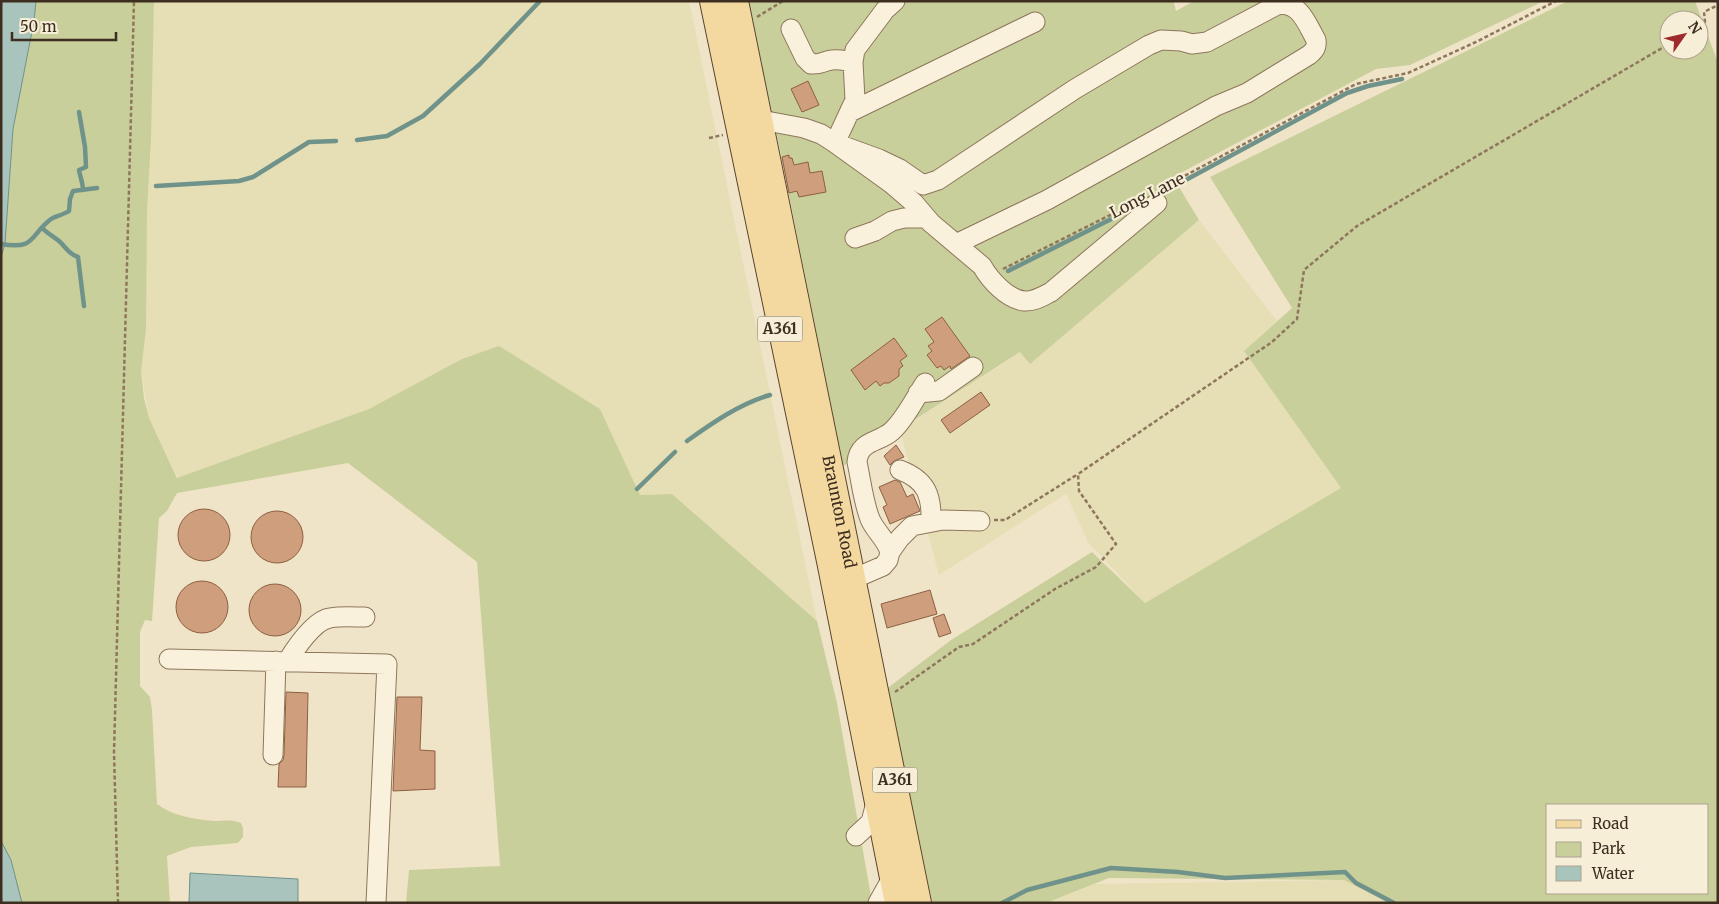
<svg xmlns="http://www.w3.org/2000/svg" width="1719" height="904" viewBox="0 0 1719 904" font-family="Merriweather,serif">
  <rect width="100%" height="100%" fill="#f0e4c8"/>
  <path fill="#e6deb5" d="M154,1H689L817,621L672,494L640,495L600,409L499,346L374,407L178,478L149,418L141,371Z
    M1199,220L1277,321L1244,351L1341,488L1145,603L1088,542L1066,494L939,575L900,430L1021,352L1030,364Z
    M1344,880L1388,903H1046L1095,884Z"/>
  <path fill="#c9cf9b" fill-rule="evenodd" d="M1,1H154L151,138L147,210L146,329L141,371L144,398L149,418L177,478L369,409L462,359L499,346L600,409L640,495L672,494L817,621L837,703L872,902L406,903L409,870L500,866L477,562L348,463L177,493L167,511L159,518L152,621L145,620L140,632V686L150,697L152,710L157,804C173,816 194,819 214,821C225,821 230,819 241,823L243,828V837L238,843L191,847L167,856L170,903H1Z
    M748,1H1176L1174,3L1176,11L1194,1H1544L1410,65L1376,69L1173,177L1199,220L1030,364L1020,352L843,466L780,150Z
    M1568,1H1695L1718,63V903H1388L1344,880L1109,878L1046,903H932L885,690L951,640L1092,552L1145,603L1341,488L1244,351L1292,308L1210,177ZM1669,20H1699V50H1669ZM1548,805H1708V893H1548Z"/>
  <path fill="#a9c4bc" stroke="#6f938a" d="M1,1H36L34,21L13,129L5,244L1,257Z
    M1,841L11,860L22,903H1Z
    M190,873L298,879V903H189Z"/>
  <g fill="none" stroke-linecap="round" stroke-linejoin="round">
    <path stroke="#6f938a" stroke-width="4.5" d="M79,112L85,147L86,167L79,170C80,177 83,182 83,190
      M357,140L387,136L423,116L480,64L540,1
      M156,186L239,181L253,177L309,142L336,141
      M1156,196L1347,93L1368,86L1402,79
      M42,228C48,234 53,236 59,241C66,247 68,254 78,257L84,306
      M1,244C36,250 29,236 51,219C55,216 63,215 69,211L70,199L73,191L97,188
      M1008,271L1147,201
      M687,441C712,423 741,403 770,395
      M637,489L675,452
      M1002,903L1027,890L1111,868L1178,872L1225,878L1345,872L1356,883L1394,903"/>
  </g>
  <path fill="#cf9f7d" stroke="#8d5f41" d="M808,81L819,105L802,112L791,89Z
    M789,155V158H792L794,165L808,162L810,173L822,171L826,192L799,197L797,191L789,193L782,157Z
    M942,317L970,356L951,369L950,366L944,370L941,366L937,368L927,355L932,351L928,346L934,342L925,329Z
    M894,338L907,356L900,361L903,366L899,369V376L889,383H884L880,386L876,381L865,390L851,370Z
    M981,392L990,405L950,433L941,420Z
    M896,445L904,457L894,461L890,465L884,456Z
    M895,480L900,482L907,497L913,494L920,511L890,524L883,507L887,505L879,487Z
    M178 535a26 26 0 1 1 52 0a26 26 0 1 1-52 0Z
    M251 537a26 26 0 1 1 52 0a26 26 0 1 1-52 0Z
    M176 607a26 26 0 1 1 52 0a26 26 0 1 1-52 0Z
    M249 610a26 26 0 1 1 52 0a26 26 0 1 1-52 0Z
    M930,590L937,614L887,628L881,604Z
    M944,614L951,633L939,637L933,618Z
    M286,692L308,693L306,787H278L279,764L283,760L284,755Z
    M397,697H422L420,750L435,751V789L393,791Z"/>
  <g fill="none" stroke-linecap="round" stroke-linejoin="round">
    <g stroke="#8d765c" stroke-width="21">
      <path id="minor" d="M791,29L805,58L811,64C821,65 823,61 832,60C839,59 846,61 853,62
        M850,112L1035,22
        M749,123L761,120L804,128L821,134L835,143L892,184L914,203L931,223L982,266C990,280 1007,299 1024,301C1034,302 1043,296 1051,292L1157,203
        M835,143L879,159L900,169L923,185L938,180L1075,89L1149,45L1161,40L1181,41L1192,44L1207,42L1277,5C1299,0 1307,24 1316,40C1317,47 1315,50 1309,55L1247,93L1216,106L1047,200L956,244
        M835,143L855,100L853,62L855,50L885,10L895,1
        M855,238L875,231L892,221L904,218H921L925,216
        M918,393L939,391L973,367
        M900,470C926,480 932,495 931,522
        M890,552C886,539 875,531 870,519C863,501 861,480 857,462C859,440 879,443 892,431C906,418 915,398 925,383
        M853,579L883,566L888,560L890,552L900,538L912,526L943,520L980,521
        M169,659L387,664L376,903
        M287,662C295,649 314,620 330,618C341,616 354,617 365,617
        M273,755L276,661
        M856,836L871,822L877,799
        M878,903L892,878"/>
    </g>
    <g stroke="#5b4430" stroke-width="26">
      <g id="major">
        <path d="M712,1L829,561L897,903"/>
        <path id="s1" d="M736,1L919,903"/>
      </g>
    </g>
    <path stroke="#8d765c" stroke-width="2.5" stroke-dasharray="4 2.5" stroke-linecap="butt" d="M757,17L783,1
      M1699,26L1705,22L1704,12L1718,5
      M709,138L723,135
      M1162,188L1356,84L1408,73L1476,42L1556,1
      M1003,269L1126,207
      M994,520H1005L1078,474
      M895,692L959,647L973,644L1055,589L1096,567L1116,544L1079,491L1078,474L1272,342L1297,319L1304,270L1357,226L1669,44
      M118,903L114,752L134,1"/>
    <use href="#minor" stroke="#faf1dc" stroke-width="19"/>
    <use href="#major" stroke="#f3d9a0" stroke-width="24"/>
  </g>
  <g text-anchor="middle" stroke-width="4.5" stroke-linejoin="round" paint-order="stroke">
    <g fill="#f7eed8" stroke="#756857" stroke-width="1">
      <rect x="757.5" y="316.5" width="45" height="25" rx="4"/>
      <rect x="872.5" y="767.5" width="45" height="25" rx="4"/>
    </g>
    <g font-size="15" font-weight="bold" fill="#3d2e20">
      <text x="780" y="334">A361</text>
      <text x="895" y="785">A361</text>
    </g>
    <g font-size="16" fill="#3d2e20" stroke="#f7eed8">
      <text transform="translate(1147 195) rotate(-27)" y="6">Long Lane</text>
      <text dy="6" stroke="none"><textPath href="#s1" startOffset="521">Braunton Road</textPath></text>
    </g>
  </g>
  <rect width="1719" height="904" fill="none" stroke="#3d2e20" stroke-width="5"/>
  <rect x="1546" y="804" width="162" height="90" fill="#f7eed8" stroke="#ada18e"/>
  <rect x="1556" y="820" width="25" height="8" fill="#f3d9a0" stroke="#ada18e"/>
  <text x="1592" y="829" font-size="15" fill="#3d2e20">Road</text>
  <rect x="1556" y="842" width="25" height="15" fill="#c9cf9b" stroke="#ada18e"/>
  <text x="1592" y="854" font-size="15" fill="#3d2e20">Park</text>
  <rect x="1556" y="866" width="25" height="15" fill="#a9c4bc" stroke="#ada18e"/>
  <text x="1592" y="879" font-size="15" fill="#3d2e20">Water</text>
  <g transform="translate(1684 35) rotate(56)"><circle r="24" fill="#f7eed8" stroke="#ada18e"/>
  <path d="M0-4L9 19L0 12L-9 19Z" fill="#9e2a2b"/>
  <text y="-8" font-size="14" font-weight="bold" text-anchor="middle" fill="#3d2e20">N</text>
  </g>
  <path d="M12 32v8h104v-8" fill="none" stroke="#3d2e20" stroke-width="2.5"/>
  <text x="20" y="32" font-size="15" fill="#3d2e20" stroke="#f7eed8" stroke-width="4" paint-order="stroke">50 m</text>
</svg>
